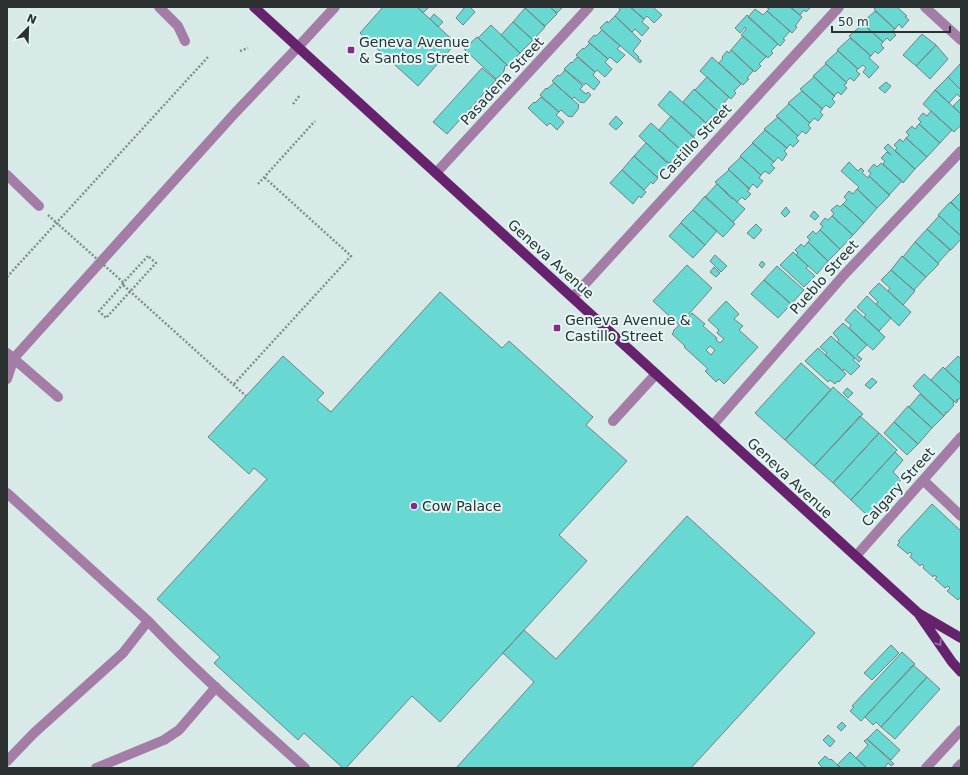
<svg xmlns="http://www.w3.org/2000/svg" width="968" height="775" viewBox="0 0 968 775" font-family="'DejaVu Sans',sans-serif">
  <rect width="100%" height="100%" fill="#d8eae8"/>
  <path fill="#68d8d3" stroke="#728281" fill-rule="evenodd" d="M383,7H417L456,43L418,86L360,33Z
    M417,7H429L423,13Z
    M465,7H470L475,12L463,25L456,18Z
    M527,7H550L557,14L545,26L525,8Z
    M550,7H563L557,13Z
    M620,7H630L644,19L642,22L649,28L642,36L635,29L632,32L616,17L615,16L620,10L619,8Z
    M630,7H655L654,8L662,15L654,23L647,16L644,19Z
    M766,7H790L802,17L795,26L797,27L792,33L767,11L769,9Z
    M790,7H811L806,12L804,10L800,15Z
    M876,7H897L907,16L905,17L909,20L902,28L899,24L895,29L874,9Z
    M525,8L545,27L533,40L513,22Z
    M755,9L763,15L767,11L790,31L783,39L785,40L780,46L748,17Z
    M875,11L895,29L892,32L896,35L890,41L887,38L883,42L862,23Z
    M434,14L443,22L438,27L430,19Z
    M747,15L778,44L771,51L773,53L768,58L741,35L746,29L745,27L740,33L735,28Z
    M615,16L641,41L633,51L639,57L638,58L642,61L640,63L600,28L607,21L608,23Z
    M513,22L533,40L520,53L501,35Z
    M863,24L883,42L881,45L884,48L878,54L875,51L871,56L849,36Z
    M491,25L520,53L508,66L478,38Z
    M602,30L620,46L617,49L625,55L617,63L610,57L608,59L588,42L594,35L596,36Z
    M922,34L936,45L916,66L903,55Z
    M743,36L766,57L759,64L761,66L755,72L731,50Z
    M477,37L507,65L504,67L505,68L503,73L496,79L464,49Z
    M850,38L871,56L869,58L879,67L869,78L863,72L866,68L863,65L858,69L837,50Z
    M590,43L608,59L605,62L612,69L605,77L597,70L595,72L576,55L583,48L584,49Z
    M936,45L948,59L930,79L916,66Z
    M731,50L753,71L747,78L749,79L743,85L719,63L723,58L722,57L727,51L729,53Z
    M838,51L858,69L856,71L860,74L854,81L850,78L846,82L825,63Z
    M577,57L595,72L593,75L600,82L594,90L586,83L584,85L564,69L571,62L572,63Z
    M712,57L741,84L734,91L736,93L731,99L700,71Z
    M826,64L847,83L844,85L847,88L841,95L838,92L834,96L813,76Z
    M960,64L961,65V90L948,77Z
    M482,68L496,80L447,134L433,122Z
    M565,70L583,86L580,89L586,94L588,92L591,95L584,103L582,102L581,103L574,97L572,99L552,81L558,75L560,76Z
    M707,77L729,97L722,105L724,106L719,112L695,90Z
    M814,77L835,96L832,99L835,102L830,108L826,105L822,109L800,89Z
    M948,77L961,90V114L953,106L961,98L957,94L949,103L935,90Z
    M886,82L891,86L885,93L879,88Z
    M554,83L579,105L578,107L579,108L572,117L570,116L569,117L561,110L559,112L540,95L546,88L547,89Z
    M694,89L719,112L714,118L712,116L706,123L683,102Z
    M935,90L961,114V125L954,132L923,104Z
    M670,91L707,124V125L702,131L700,129L693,137L658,105Z
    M802,91L823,109L820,112L823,115L818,121L814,118L810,123L788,103Z
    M541,97L559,112L556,115L564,122L557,130L550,123L547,126L528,108L534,102L535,103Z
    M789,104L810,123L808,125L811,128L806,134L802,131L798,136L776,116Z
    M931,111L952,130L940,143L919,124L921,122L918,119L923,113L927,116Z
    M616,116L623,123L616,130L609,124Z
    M671,116L695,138L690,144L687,142L681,150L659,130Z
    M778,117L798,136L796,138L799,141L793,147L790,144L787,148L764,129Z
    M651,123L683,152L670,163L666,162L639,136Z
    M919,124L940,143L927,157L906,138L909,135L906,132L912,126L915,129Z
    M765,130L787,148L784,151L787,154L782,161L778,157L774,162L752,143Z
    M906,138L927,157L915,169L895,151L897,148L894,145L900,139L903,142Z
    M646,143L671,165L665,171L663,169L657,177L634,156Z
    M753,143L774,162L771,165L775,168L769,174L765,171L761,175L740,156Z
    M888,144L915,169L903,183L883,164L885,161L881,158L887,152L891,155L884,148Z
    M634,156L658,178L653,184L651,182L644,190L622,170Z
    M741,157L761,175L759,178L763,181L757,188L753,184L749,189L728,169Z
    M849,162L858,171L861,168L864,171L862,173L868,178L869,176L890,195L877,208L857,189L859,187L841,171Z
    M881,163L902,181L889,195L869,176L871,173L868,171L874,164L877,167Z
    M622,170L646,192L641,198L639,196L633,204L610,183Z
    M729,170L750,189L747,191L751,194L745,200L742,197L737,202L715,182Z
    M717,184L732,199L733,198L745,209L733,222L705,197Z
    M857,189L877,208L864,223L843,204L847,200L844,197L849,191L853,194Z
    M961,192V212L951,202Z
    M705,196L735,224L723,237L693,210Z
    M950,202L961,212V236L938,215Z
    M843,204L864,223L853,235L832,216L834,214L831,210L837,205L840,207Z
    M786,207L790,212L785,217L781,213Z
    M693,210L717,231L705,245L681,223L682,221Z
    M814,211L819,216L815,220L810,216Z
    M832,216L853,235L840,249L820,230L823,226L820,224L825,218L828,220Z
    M939,216L961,236V239L951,250L927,229Z
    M681,223L705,245L693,258L669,236Z
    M756,224L762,230L754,239L747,233Z
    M927,229L950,250L938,263L915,242Z
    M820,230L840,249L828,261L808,242L810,240L807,237L813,231L816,234Z
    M808,242L828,261L817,274L796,255L798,253L795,250L801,244L804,247Z
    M915,242L939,264L926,277L903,257Z
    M793,252L808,266L806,268L815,276L804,287L780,265Z
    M715,255L727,266L721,272L710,261Z
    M902,256L926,277L914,290L891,270Z
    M762,261L765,264L762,268L759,265Z
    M687,265L712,288L679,325L653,301Z
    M777,266L804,290L791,304L764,280Z
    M714,267L720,273L716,277L710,272Z
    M891,270L915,291L903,305L888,291L890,288L881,280Z
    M764,280L791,304L778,318L751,294Z
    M879,283L911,312L899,326L876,304L878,302L869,293Z
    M440,292L502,348L509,341L593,417L586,425L627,461L559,535L587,561L440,722L412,696L346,768H343L304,733L298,740L214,663L220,657L157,599L267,479L254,468L249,474L208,437L283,356L324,393L317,400L331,412Z
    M867,296L891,318L879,331L864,317L866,315L857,307Z
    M726,301L739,314L734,319L743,326L739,330L758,347L724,384L719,379L716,382L705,371L708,369L684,347L685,346L672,334L674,332L673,331L692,313L705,324L703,326L717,338L716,340L720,343L724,339L717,333L719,330L708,320ZM710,346L715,350L711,355L706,350Z
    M855,309L885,337L873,350L849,328L851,325L845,320Z
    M843,323L867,345L857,355L862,359L859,362L837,342L839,340L833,333Z
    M831,336L855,358L853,360L860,366L851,375L844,369L843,371L825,355L827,353L820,347Z
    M818,348L846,374L839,382L837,381L835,384L830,380L828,382L805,361Z
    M958,356L961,359V384L945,369Z
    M801,363L831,390L785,440L755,413Z
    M943,367L961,384V397L958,400H956L958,401L956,403L931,380Z
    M924,374L954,401L953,403L954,405L947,413L945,412L946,413L944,416L913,386Z
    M872,378L877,382L870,389L865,385Z
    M833,387L863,414L814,466L785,440Z
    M847,388L853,393L848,398L843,393Z
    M920,394L944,416L932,428L909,407Z
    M908,406L932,428L918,444L894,422Z
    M860,416L879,433L833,483L814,466Z
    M894,422L918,444L907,455L884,433Z
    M879,433L897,450L851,500L833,483Z
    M895,452L903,460L893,472L901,480L868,516L851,500Z
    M932,504L961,531V599L959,598L958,600L947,591L950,588L948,586L945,588L935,579L937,577L934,575L933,577L923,568L924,566L922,564L920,566L910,557L912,554L910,552L908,554L897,545L900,542L898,541Z
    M687,516L815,633L691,768H456L534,682L503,653L524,630L556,659Z
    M891,645L899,653L872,680L864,673Z
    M902,652L915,664L861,721L850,711L854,707L852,706Z
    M913,665L927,677L881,727L876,722L873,725L865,717Z
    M927,677L940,689L895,739L881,727Z
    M842,722L846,726L841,731L837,727Z
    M877,729L900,750L891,760L867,739Z
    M828,735L835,741L830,747L823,740Z
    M867,739L894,764L891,766L888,763L884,768H867L856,758L868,745L864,741Z
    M850,752L856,758L867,768H841L837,765Z
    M825,756L830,760L831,759L841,768H823L818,763Z"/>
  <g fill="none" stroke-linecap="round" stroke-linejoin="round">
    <path stroke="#828e8d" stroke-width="2.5" stroke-dasharray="2 2" stroke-linecap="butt" d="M240,51L248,48
      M293,104L300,95
      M258,184L315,121
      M48,215L59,225
      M148,256L122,284L246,396
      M7,277L208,57
      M234,384L351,256L264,177"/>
    <path stroke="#a37da5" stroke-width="10" d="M159,7L178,26L185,41
      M925,7L961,40
      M436,173L589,7
      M7,175L39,206
      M573,297L839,7
      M7,353L58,397
      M7,379L14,358L235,113L298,47L335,7
      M613,421L656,374
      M713,425L843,276L961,151
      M923,480L961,516
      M7,493L148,621L123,653L34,733L7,761
      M856,556L961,437
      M148,621C197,673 252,720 305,768
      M96,768L164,740L179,730L216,687
      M926,768L961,730
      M957,768L961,764"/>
    <path stroke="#67226d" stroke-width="10" d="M254,7L918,613L961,638
      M920,616L952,662L961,672"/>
    <path stroke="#828e8d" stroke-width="2.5" stroke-dasharray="2 2" stroke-linecap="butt" d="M59,225L124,283L99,311L106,318L156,263L148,256"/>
  </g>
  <defs><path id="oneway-chevron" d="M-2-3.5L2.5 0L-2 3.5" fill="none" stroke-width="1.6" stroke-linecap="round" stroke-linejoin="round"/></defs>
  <use stroke="#9977a4" href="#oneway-chevron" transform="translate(939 643) rotate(56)"/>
  <g fill="#882790" stroke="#e5f7f6" stroke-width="1.5">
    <rect x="347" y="46" width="8" height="8" rx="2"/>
    <rect x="553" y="324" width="8" height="8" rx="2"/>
    <circle cx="414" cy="506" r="4"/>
  </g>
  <g text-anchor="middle" stroke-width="4" stroke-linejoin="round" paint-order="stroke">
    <g font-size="14" fill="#2a3130" stroke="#e5f7f6" text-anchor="start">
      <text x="359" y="47">Geneva Avenue<tspan x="359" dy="16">&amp; Santos Street</tspan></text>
      <text x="565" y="325">Geneva Avenue &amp;<tspan x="565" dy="16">Castillo Street</tspan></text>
      <text x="422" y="511">Cow Palace</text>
    </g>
    <g font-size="14" fill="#2a3130" stroke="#e5f7f6">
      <text transform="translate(502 81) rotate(-47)" y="5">Pasadena Street</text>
      <text transform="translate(695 142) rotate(-47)" y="5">Castillo Street</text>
      <text transform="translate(551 259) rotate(42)" y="5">Geneva Avenue</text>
      <text transform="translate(824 277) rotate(-48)" y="5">Pueblo Street</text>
      <text transform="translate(790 478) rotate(43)" y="5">Geneva Avenue</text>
      <text transform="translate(898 487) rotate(-48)" y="5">Calgary Street</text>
    </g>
  </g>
  <rect width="968" height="775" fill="none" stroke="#2a3130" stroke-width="16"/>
  <g transform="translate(28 28) rotate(23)" stroke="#e5f7f6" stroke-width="3" paint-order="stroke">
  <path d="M0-3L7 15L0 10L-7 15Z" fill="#2a3130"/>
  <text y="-6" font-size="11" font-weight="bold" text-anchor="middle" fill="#2a3130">N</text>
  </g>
  <path d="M832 26v6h118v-6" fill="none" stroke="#2a3130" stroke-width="2"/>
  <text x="838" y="26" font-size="12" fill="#2a3130" stroke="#e5f7f6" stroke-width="3" paint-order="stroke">50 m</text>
</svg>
